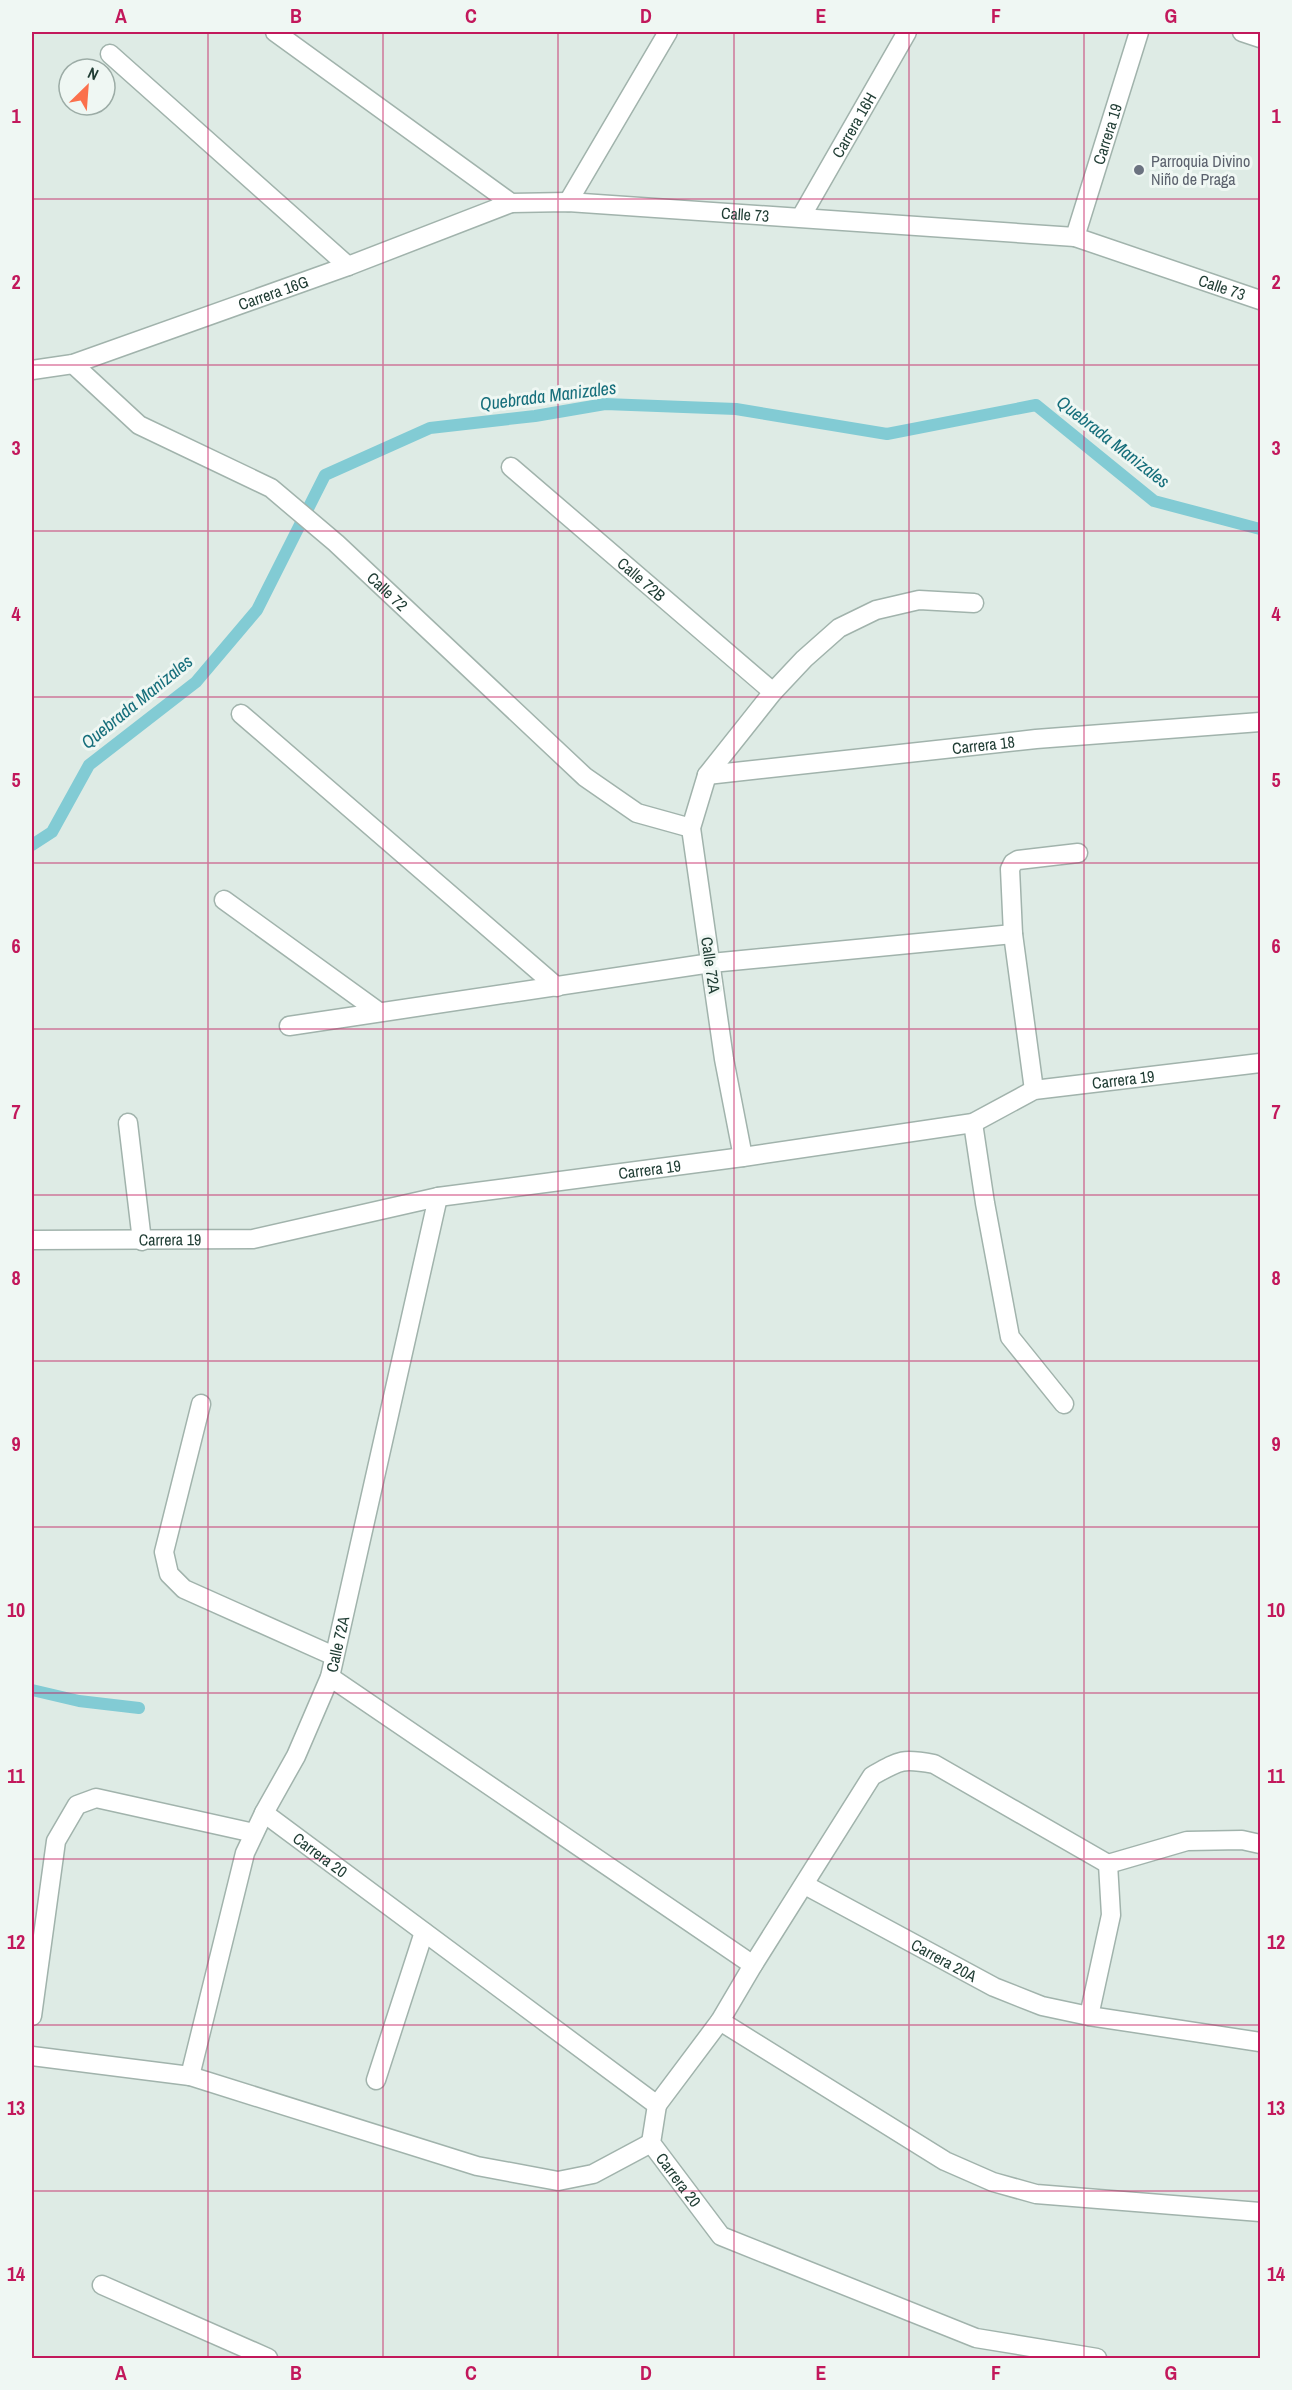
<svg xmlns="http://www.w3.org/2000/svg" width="1292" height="2390" viewBox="0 0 1292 2390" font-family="'Archivo Narrow',sans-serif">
  <rect width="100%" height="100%" fill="#deebe5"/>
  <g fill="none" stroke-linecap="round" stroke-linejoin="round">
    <path stroke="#82cbd4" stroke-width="12" d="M32,845L52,832L89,765L196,682L257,610L325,475L430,428L535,416L605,404L736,409L887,434L1036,405L1154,501L1260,529
      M32,1690L79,1701L139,1708"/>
    <g stroke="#a1b3ac" stroke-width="21">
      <g id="minor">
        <path id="s1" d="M275,32L511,203L568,202L1075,237L1260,300"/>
        <path d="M1242,32L1260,38"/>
        <path d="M110,54L348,266"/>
        <path d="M568,202L668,32"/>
        <path id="s2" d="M801,217L907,32"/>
        <path id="s3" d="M1075,237L1139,32"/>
        <path id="s4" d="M73,364L139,425L271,488L336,543L585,777L637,813L691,828"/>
        <path id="s5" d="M32,370L73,364L348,266L511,203"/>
        <path id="s6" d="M511,467L773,692"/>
        <path d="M241,714L557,987"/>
        <path id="s7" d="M707,775L1036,739L1260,722"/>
        <path d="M224,900L379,1012"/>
        <path d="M289,1026L711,963L1013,934"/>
        <path d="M1034,1090L1013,934L1010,869L1013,863L1018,860L1078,853"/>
        <path d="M128,1123L142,1241"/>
        <path d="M973,1123L985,1203L1010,1337L1064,1404"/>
        <path d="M743,1157L724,1059L691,828L707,775L773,692L804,659L839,628L876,610L919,600L974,603"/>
        <path id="s8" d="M32,1240L253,1239L438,1197L743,1157L973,1123L1034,1090L1260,1063"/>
        <path d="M201,1404L164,1552L169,1574L184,1589L334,1656"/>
        <path d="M330,1677L753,1965L720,2021L657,2105"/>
        <path id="s9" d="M264,1813L657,2105L651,2143L721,2236L976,2338L1097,2358"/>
        <path d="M1108,1864L1187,1841L1242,1840L1260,1844"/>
        <path id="s10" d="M805,1885L994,1987L1042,2006L1089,2016L1260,2042"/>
        <path d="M753,1965L872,1776C900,1760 902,1758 934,1764L1108,1864"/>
        <path d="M32,2016L56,1841L77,1805L96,1798L254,1833"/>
        <path d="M1089,2016L1111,1915L1108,1864"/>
        <path d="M720,2021L945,2161L993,2182L1036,2194L1260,2212"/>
        <path d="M32,2056L190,2076L477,2166L558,2181L593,2174L651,2143"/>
        <path id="s11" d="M190,2076L245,1853L264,1813L296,1756L330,1677L438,1197"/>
        <path d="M376,2080L424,1932"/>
        <path d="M102,2285L268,2358"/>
      </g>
    </g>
    <use href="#minor" stroke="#fff" stroke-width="18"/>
  </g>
  <path fill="none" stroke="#c2185b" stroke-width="1.5" stroke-opacity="0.55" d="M208,32V2358M383,32V2358M558,32V2358M734,32V2358M909,32V2358M1084,32V2358M32,199H1260M32,365H1260M32,531H1260M32,697H1260M32,863H1260M32,1029H1260M32,1195H1260M32,1361H1260M32,1527H1260M32,1693H1260M32,1859H1260M32,2025H1260M32,2191H1260"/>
  <circle fill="#6b7280" stroke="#eff7f3" stroke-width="2" cx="1139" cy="170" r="6"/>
  <g text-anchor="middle" stroke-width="6" stroke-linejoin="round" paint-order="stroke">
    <g font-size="16" fill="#1f3c33" stroke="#eff7f3">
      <text dy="6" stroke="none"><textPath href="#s2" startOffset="106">Carrera 16H</textPath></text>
      <text dy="6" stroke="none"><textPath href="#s3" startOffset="108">Carrera 19</textPath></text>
      <text dy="6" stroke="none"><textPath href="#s1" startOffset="526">Calle 73</textPath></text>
      <text dy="6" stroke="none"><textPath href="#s1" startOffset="1012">Calle 73</textPath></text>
      <text dy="6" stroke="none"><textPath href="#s5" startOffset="254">Carrera 16G</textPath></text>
      <text dy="6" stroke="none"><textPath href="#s6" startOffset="172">Calle 72B</textPath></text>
      <text dy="6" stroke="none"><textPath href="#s4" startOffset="392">Calle 72</textPath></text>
      <text dy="6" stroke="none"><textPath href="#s7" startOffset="278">Carrera 18</textPath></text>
      <text transform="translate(711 965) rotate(82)" y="6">Calle 72A</text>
      <text dy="6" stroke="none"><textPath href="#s8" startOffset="1110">Carrera 19</textPath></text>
      <text dy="6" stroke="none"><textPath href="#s8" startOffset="624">Carrera 19</textPath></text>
      <text dy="6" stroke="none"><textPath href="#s8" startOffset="138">Carrera 19</textPath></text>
      <text dy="6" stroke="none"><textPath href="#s11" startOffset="459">Calle 72A</textPath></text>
      <text dy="6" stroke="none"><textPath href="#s9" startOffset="70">Carrera 20</textPath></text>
      <text dy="6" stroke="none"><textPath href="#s10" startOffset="158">Carrera 20A</textPath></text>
      <text dy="6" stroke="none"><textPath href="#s9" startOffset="574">Carrera 20</textPath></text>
    </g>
    <g font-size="16" fill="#5b616d" stroke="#eff7f3" text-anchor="start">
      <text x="1151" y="167">Parroquia Divino<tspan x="1151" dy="18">Niño de Praga</tspan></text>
    </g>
    <g font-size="18" font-style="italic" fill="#156e7b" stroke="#eff7f3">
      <text transform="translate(548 396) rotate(-7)" y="6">Quebrada Manizales</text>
      <text transform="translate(1113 442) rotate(38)" y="6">Quebrada Manizales</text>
      <text transform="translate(137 702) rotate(-39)" y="6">Quebrada Manizales</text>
    </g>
  </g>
  <rect width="1292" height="2390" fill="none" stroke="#eff7f3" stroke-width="66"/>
  <g transform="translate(87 87) rotate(25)"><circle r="28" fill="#eff7f3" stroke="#9caca6" stroke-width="1.5"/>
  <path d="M0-4.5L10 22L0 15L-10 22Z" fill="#fb704c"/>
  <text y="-9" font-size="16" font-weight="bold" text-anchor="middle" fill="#1f3c33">N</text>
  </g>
  <rect x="33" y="33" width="1226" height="2324" fill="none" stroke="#c2185b" stroke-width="2"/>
  <g font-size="20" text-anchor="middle" font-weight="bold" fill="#c2185b">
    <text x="121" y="23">A</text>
    <text x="296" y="23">B</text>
    <text x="471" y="23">C</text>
    <text x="646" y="23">D</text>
    <text x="821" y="23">E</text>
    <text x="996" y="23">F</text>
    <text x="1171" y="23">G</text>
    <text x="16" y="123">1</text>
    <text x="1276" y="123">1</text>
    <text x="16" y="289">2</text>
    <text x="1276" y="289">2</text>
    <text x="16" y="455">3</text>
    <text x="1276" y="455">3</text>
    <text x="16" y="621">4</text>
    <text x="1276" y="621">4</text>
    <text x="16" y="787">5</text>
    <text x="1276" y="787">5</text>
    <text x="16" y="953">6</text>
    <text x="1276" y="953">6</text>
    <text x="16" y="1119">7</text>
    <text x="1276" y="1119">7</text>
    <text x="16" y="1285">8</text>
    <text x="1276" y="1285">8</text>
    <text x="16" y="1451">9</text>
    <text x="1276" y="1451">9</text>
    <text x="16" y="1617">10</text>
    <text x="1276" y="1617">10</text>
    <text x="16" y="1783">11</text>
    <text x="1276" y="1783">11</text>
    <text x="16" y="1949">12</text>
    <text x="1276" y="1949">12</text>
    <text x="16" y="2115">13</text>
    <text x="1276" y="2115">13</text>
    <text x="16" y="2281">14</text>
    <text x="1276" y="2281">14</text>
    <text x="121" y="2380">A</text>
    <text x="296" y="2380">B</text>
    <text x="471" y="2380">C</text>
    <text x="646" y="2380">D</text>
    <text x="821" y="2380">E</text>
    <text x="996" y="2380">F</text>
    <text x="1171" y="2380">G</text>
  </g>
</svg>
